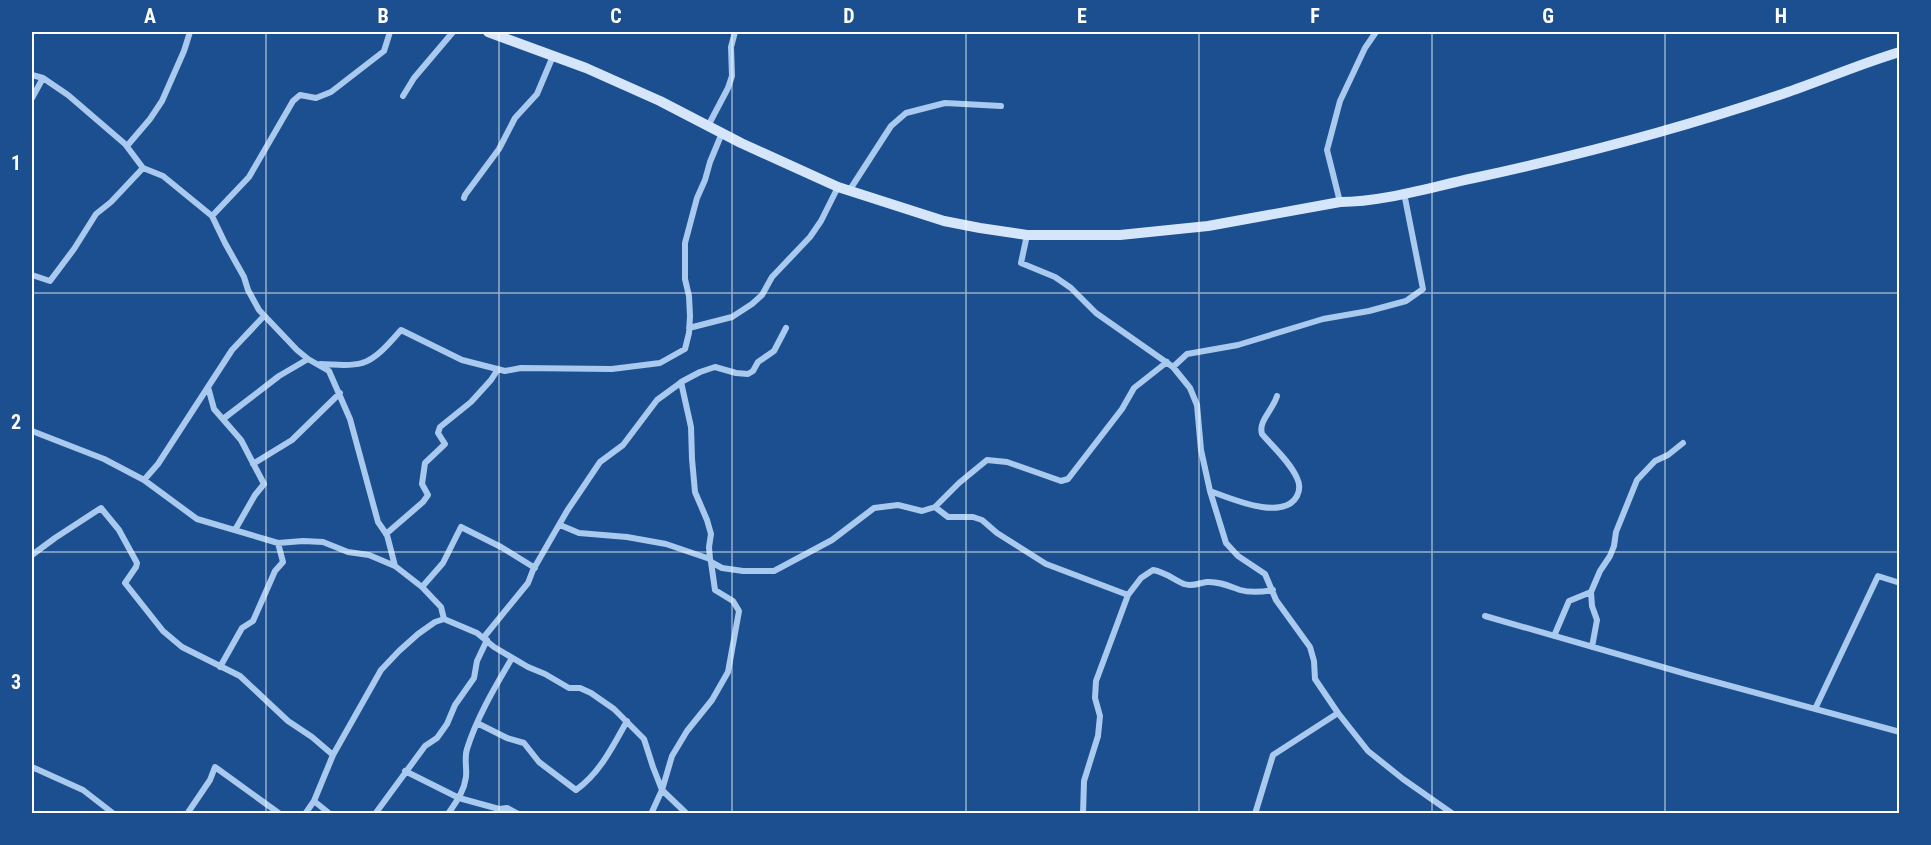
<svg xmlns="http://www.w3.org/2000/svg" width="1931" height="845" viewBox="0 0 1931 845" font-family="'Roboto Condensed',sans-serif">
  <rect width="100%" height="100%" fill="#1b4f8f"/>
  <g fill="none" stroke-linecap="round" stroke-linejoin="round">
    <path stroke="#a9c9ee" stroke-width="6" d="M32,75L43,78L68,95L125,144L143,168L163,176L212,216L249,177L293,101L300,95L316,98L331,92L384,51L390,32
      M403,96L414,78L453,32
      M32,98L43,78
      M708,126L728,88L732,76L731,47L735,32
      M127,146L150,119L162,101L184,51L190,32
      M849,191L891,126L906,113L945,103L1001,106
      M464,198L465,195L499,149L515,118L537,94L553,56
      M1340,202L1327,150L1340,101L1365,48L1376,32
      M212,216L225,243L244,277L248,290L259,310L297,350L308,359L329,371L350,419L378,522L387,535L395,566
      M1027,235L1021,263L1055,277L1071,288L1096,313L1173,367L1190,388L1197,405L1201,450L1210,491C1230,498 1283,522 1297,496C1300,490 1300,484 1297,478C1290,462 1274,448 1262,434C1258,421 1273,410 1277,396
      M32,275L50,281L74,249L96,214L111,202L143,168
      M689,328L732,317L752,304L762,295L772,277L810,237L821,221L838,187
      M320,364C333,364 349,367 362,363C377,359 391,341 401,330L462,360L505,371L521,368L612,369L660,363L685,349L689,333L690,316L689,296L685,279V243L697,198L705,180L710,162L722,133
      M1173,367L1187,354L1238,345L1323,319L1369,311L1406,301L1423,289L1404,193
      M681,382L691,427L692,459L695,492L707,520L711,534L709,547L710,559
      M208,387L214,409L241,440L264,484L255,495L235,530
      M223,419L279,376L308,359
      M32,431L104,459L144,480L197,519L278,543L303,541L323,542L348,552L369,555L395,566L422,587L441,607L444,619L435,622L418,634L399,651L381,670L333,755L314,801L305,814
      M253,464L292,440L340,393
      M144,480L158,464L232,350L264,316
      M1210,491L1226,543L1238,556L1265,574L1276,600L1310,647L1314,661L1315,679L1338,713L1368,751L1403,779L1453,814
      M935,507L948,517H973L982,520L997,533L1046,564L1128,595
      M560,525L579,533L627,537L666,544L710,559L711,562L722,568L743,571H774L832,540L874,508L898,505L922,511L935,507L959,483L987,460L1007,462L1061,481L1068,479L1122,409L1134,388L1167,362
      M386,534L423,502L428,495L422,484L425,463L445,444L438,433L440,427L471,402L491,380L498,369
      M32,555L55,538L101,508L119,530L137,563L136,567L125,583L163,631L182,647L240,676L288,721L312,737L333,755
      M422,587L443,563L461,527L501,547L535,568
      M1591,592L1592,606L1597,620L1592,647
      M1485,616L1690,675L1900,732
      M444,619L477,633L494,647L528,667L545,674L569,688H580L591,693L614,709L644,739L653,767L662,790L687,814
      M1554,636L1569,601L1591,592L1600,571L1610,556L1614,546L1616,532L1637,480L1655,461L1668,455L1683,443
      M484,637L528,583L533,570L567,511L600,462L623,445L657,400L683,381L700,372L715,367L736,373L748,374L753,371L758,362L774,351L786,328
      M220,667L242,628L253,621L275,571L283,562L278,543
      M1815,709L1878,576L1900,583
      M477,723L507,738L524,743L539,762L576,790C600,773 613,746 627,721
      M32,767L83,790L114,814
      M405,771L459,798L499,809L507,808L518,814
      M314,801L330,814
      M187,814L210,780L215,767L280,814
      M375,814L425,746L437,738L447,724L455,705L474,678L477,661L487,640
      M448,814C456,802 464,792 466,777C467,768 464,758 467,749C477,717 495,687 512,658
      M651,814L662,790L672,756L687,731L712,700L728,672L739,611L733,601L715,590L711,562
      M1083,814L1084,781L1098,736L1100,716L1095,698L1096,681L1128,595L1141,578L1153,570C1165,572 1173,579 1184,584C1192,587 1199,583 1207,582C1218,581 1229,586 1240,590C1250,593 1262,592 1273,590
      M1255,814L1273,755L1338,713"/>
    <path stroke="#d6e6fa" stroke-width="10" d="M488,32L586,68L660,101L741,143L838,187L944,221L980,228L1027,235H1120L1208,226L1340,202C1383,202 1431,187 1474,178C1580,155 1686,127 1788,92C1826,79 1862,63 1900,52"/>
  </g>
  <path fill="none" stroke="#fff" stroke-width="1.5" stroke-opacity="0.55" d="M266,32V814M499,32V814M732,32V814M966,32V814M1199,32V814M1432,32V814M1665,32V814M32,293H1900M32,552H1900"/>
  <rect width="1931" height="845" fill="none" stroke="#1b4f8f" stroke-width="66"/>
  <rect x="33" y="33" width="1865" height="779" fill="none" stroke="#fff" stroke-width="2"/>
  <g font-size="20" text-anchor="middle" font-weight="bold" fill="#fff">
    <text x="150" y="23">A</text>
    <text x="383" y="23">B</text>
    <text x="616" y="23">C</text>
    <text x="849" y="23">D</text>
    <text x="1082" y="23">E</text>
    <text x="1315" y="23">F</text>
    <text x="1548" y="23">G</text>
    <text x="1781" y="23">H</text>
    <text x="16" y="170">1</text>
    <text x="16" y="429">2</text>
    <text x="16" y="689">3</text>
  </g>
</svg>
